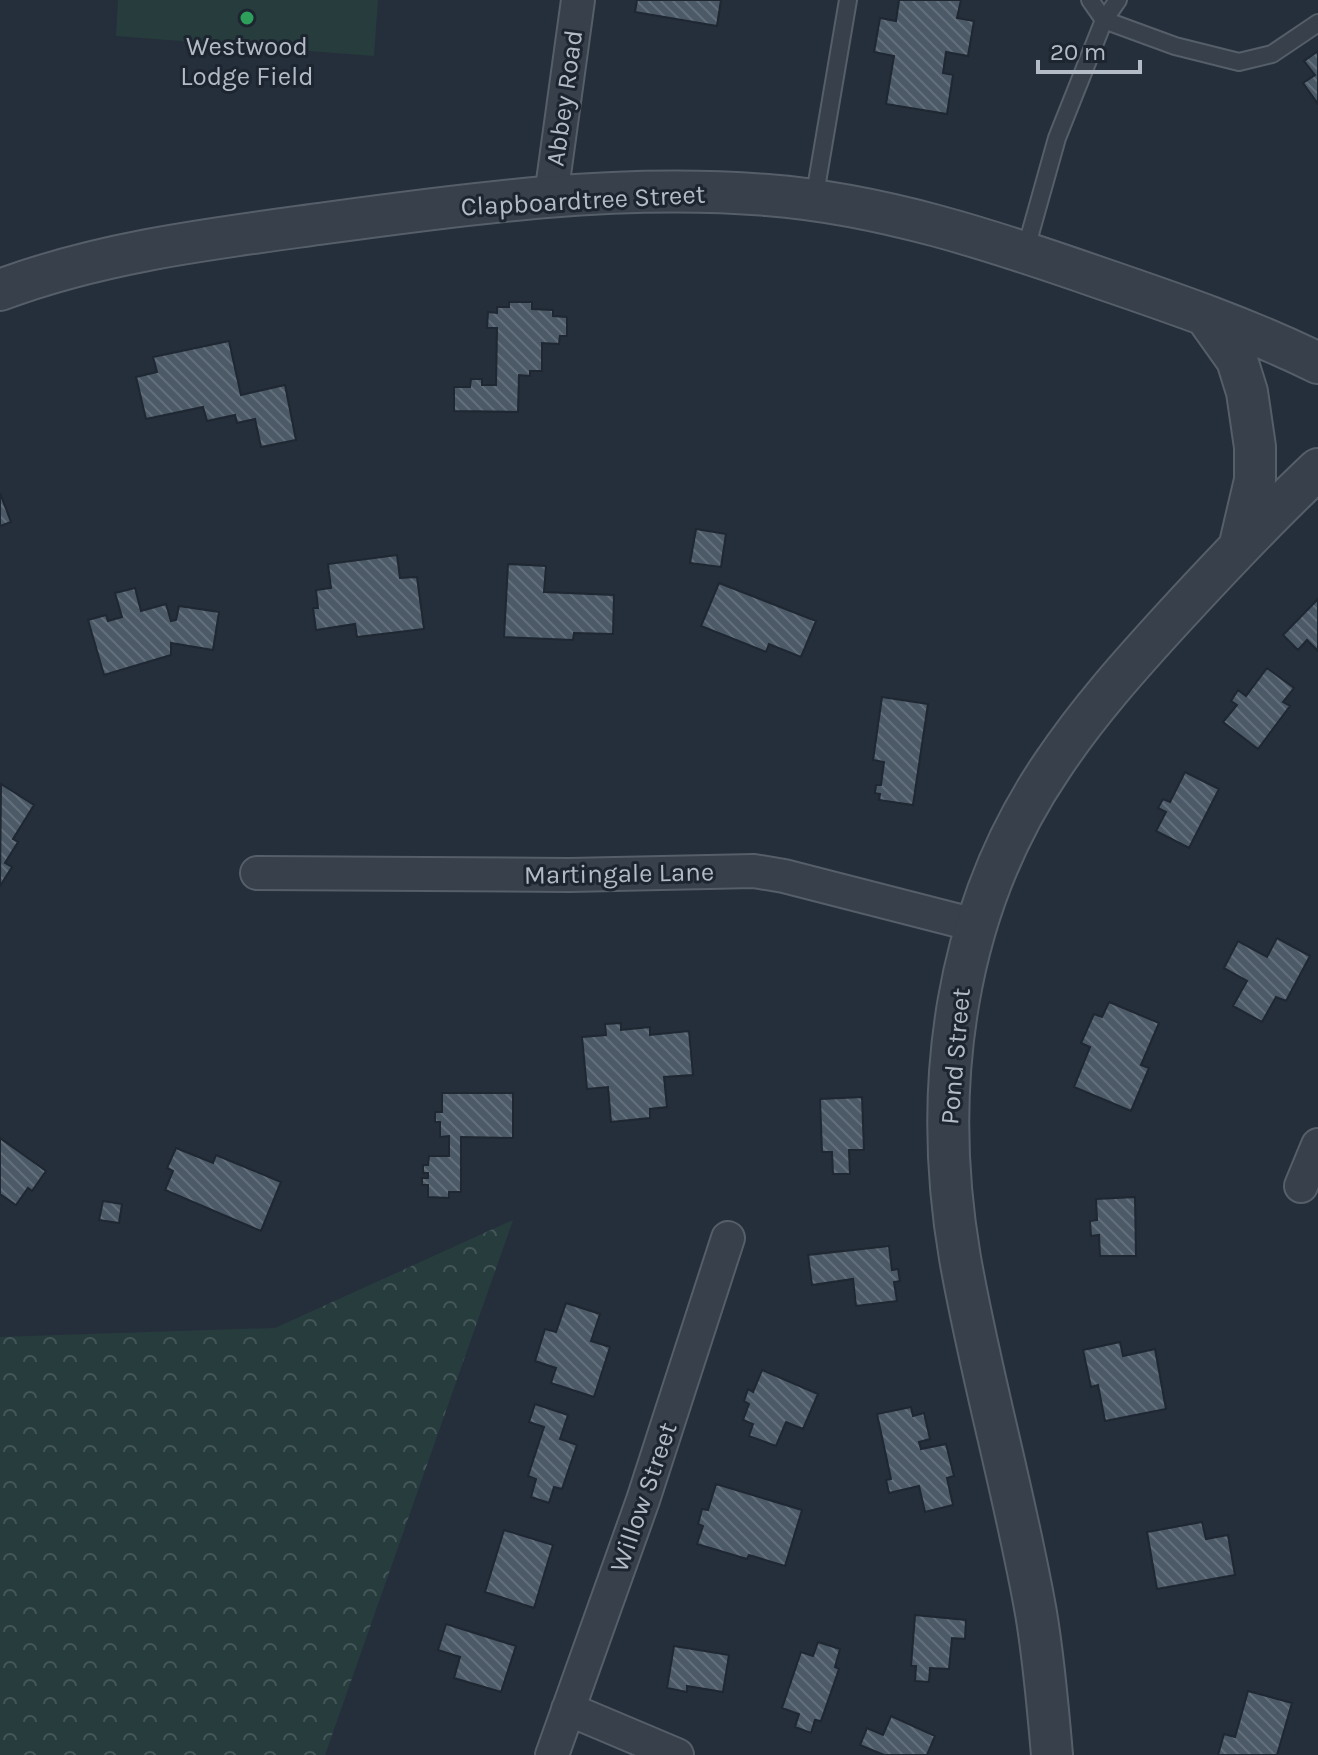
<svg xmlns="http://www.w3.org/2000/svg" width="1318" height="1755" viewBox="0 0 1318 1755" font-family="Karla,sans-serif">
  <defs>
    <pattern id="forest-crowns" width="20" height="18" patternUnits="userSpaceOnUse" patternTransform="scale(2)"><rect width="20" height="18" fill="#273c3d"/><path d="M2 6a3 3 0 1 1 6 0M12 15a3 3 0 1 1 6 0" fill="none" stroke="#445658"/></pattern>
    <pattern id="building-back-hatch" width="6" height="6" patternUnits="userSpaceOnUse" patternTransform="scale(2)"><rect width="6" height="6" fill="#4c5967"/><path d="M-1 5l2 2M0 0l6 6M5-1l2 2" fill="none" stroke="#636f7b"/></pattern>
  </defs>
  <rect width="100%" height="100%" fill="#242f3b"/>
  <path fill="#273c3d" d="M118,0H378L374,56L116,36Z"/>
  <path fill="url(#forest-crowns)" d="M513,1220L325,1755H0V1337L275,1328Z"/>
  <path fill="url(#building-back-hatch)" stroke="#1e2732" stroke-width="2" d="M637,0H721L717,26L635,12Z
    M899,0H961L957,18L974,21L968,56L946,52L943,73L953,75L947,114L886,104L894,56L874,52L880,18L896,21Z
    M1318,51V104L1303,83L1315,75L1304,61Z
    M509,302H532V309L553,310V316L567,317V336H560L559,344L542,343V371H530V376L519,375L518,412L454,411V387H470L471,379H482V385H496L497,328H487L488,312L497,313V307H509Z
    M229,341L241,395L285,385L296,440L261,447L255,419L237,423L235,415L207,421L203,407L146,419L136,377L157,372L153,357Z
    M0,493L11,522L0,526Z
    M696,529L726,534L721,567L690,563Z
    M397,555L400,578L417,577L424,629L357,637L355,624L316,630L313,608H318L316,590L331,588L328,564Z
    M508,564L546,566L544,592L614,595L613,634L574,633L573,640L504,637Z
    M719,583L816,621L801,657L769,644L766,652L701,626Z
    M135,588L141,611L166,604L171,621L176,620L179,606L219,612L213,650L171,643V655L104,675L88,620L106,615L108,621L122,617L115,593Z
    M1318,599V651L1307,640L1298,650L1283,635Z
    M1267,668L1294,688L1283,702L1290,706L1258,749L1223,722L1237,705L1231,701L1238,690L1246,696Z
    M882,697L928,704L913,805L879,800L880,794L875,793L876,785H881L884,762L873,760Z
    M1185,772L1219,789L1189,848L1156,831L1166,812L1158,808L1163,799L1170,802Z
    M1,784L34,805L13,839L18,842L5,863L12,867L0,886Z
    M1277,938L1310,956L1286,1001L1276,997L1262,1022L1233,1006L1247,981L1224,968L1238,941L1267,957Z
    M1109,1002L1159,1023L1141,1065L1149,1068L1131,1111L1074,1087L1090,1047L1081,1043L1094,1014L1102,1017Z
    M621,1023V1030L650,1027V1035L689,1031L693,1075L664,1077L667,1107L650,1109V1118L611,1122L608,1087L587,1089L582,1037L606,1035L605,1024Z
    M442,1093H513V1138L461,1137V1192H449V1198L428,1197V1185H422V1178H428V1173H423V1165H428L429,1156H449V1136L440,1137V1122H435V1112H442Z
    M862,1097L864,1150H849L850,1174H833L832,1152H822L820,1099Z
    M0,1138L46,1171L32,1191L28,1188L16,1205L0,1194Z
    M176,1148L213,1163L216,1155L281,1182L261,1231L165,1190L173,1171L167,1168Z
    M1135,1197L1136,1256H1100L1099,1235L1091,1236L1090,1221L1097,1220L1096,1199Z
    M103,1201L122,1204L119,1223L99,1220Z
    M889,1246L892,1270L898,1269L900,1281L894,1282L897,1301L856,1306L853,1279L812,1285L808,1255Z
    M566,1303L600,1314L591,1341L610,1347L594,1397L551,1383L556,1368L535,1361L545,1329L556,1332Z
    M1120,1342L1123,1356L1155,1349L1166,1409L1105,1421L1098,1385L1091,1387L1083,1350Z
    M762,1370L818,1394L803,1429L786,1422L776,1446L749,1436L753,1424L743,1420L749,1404L744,1401L748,1389L753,1392Z
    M535,1404L568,1415L560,1439L577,1445L562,1489L554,1487L549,1503L531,1497L536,1479L528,1476L544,1427L529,1422Z
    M911,1407L913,1416L924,1413L930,1439L919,1442L921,1449L946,1444L954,1476L947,1478L953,1505L925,1512L919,1486L889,1493L886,1480L891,1479L877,1414Z
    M716,1484L802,1510L785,1566L749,1555L747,1559L697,1544L703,1526L698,1524L702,1509L708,1510Z
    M1202,1522L1206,1539L1228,1535L1235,1575L1157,1589L1147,1532Z
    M504,1530L553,1545L534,1608L485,1592Z
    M915,1615L966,1620L965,1639L952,1638L949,1669L930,1668L929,1682L915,1681L916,1666H911Z
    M446,1624L516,1646L501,1692L454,1678L460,1657L438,1650Z
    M818,1642L840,1649L835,1667L839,1669L821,1721L815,1720L811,1733L795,1727L799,1714L782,1708L801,1652L813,1656Z
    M674,1646L729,1655L723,1692L687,1686V1692L667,1688Z
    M1248,1691L1292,1703L1277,1755H1218L1224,1734L1235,1737Z
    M891,1716L935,1736L927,1755H884L860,1745L867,1728L883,1735Z"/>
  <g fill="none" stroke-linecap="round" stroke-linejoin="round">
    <g stroke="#555e69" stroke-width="20">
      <path id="service" d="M1090,0L1104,20L1175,46L1239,62L1272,54L1318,23
        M814,200L848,0
        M1025,252L1057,138L1104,20L1118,0"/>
    </g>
    <g stroke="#555e69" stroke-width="36">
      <path id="minor" d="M551,196L578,0
        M257,873L569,875L754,871L784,876L975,925
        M1301,1186L1318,1145
        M568,1709L677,1755
        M552,1755L643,1500L728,1238"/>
    </g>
    <g stroke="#555e69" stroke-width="44">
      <path id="tertiary" d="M0,290C104,251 217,238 326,223C472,203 620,183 767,195C883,204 994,241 1103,279C1176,304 1249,329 1318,363
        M1205,315L1237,360L1247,392L1255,447V480L1240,544
        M1052,1755C1048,1708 1044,1660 1036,1613C1015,1494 981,1377 960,1258C931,1088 954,910 1052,766C1088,712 1130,665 1174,617C1221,566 1268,516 1318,469"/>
    </g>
    <use href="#service" stroke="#37404b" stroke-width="16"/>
    <use href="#minor" stroke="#37404b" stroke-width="32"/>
    <use href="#tertiary" stroke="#37404b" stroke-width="40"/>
  </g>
  <circle fill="#2e9e5b" stroke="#1c2530" stroke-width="3" cx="247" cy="18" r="8"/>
  <g text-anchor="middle" stroke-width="6" stroke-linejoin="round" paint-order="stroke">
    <g font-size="26" fill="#b3bbc7" stroke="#1c2530">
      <text x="247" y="55">Westwood<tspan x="247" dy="30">Lodge Field</tspan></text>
    </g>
    <g font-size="26" fill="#b3bbc7" stroke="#1c2530">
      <text transform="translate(564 98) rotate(-82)" y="9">Abbey Road</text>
      <text transform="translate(583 200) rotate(-3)" y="9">Clapboardtree Street</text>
      <text transform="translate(619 873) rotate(-1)" y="9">Martingale Lane</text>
      <text transform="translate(955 1056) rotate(-85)" y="9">Pond Street</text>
      <text transform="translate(643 1497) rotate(-71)" y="9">Willow Street</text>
    </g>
  </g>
  <path d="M1038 60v12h102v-12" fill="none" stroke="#b3bbc7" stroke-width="4"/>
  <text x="1050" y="60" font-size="24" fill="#b3bbc7" stroke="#1c2530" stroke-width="6" paint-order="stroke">20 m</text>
</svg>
